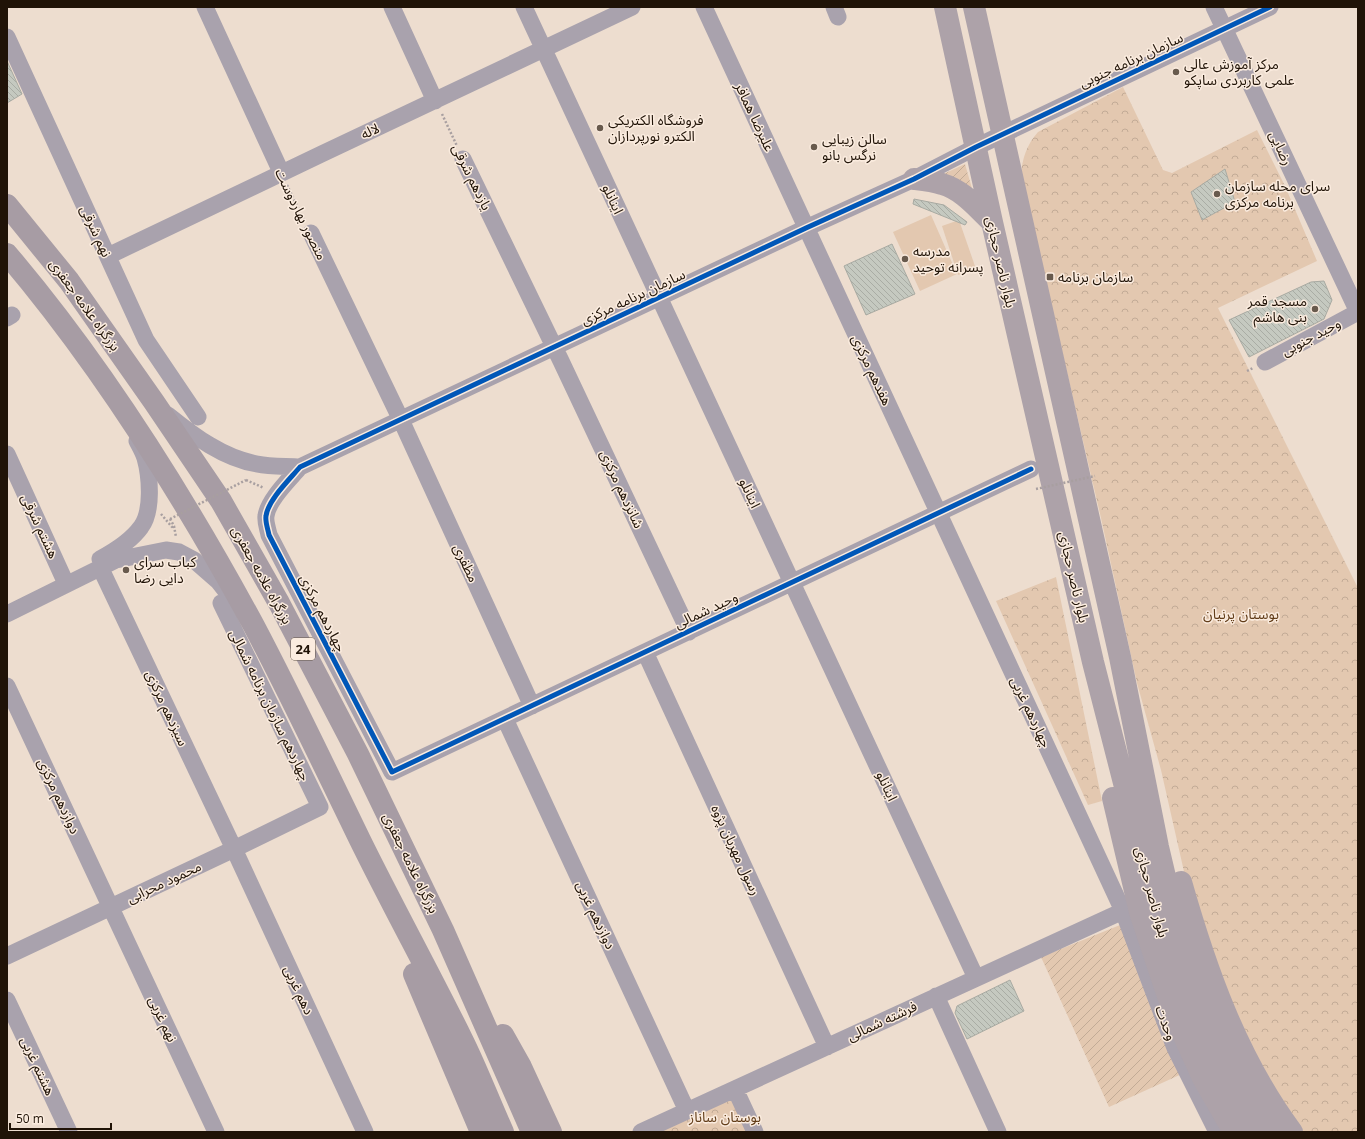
<svg xmlns="http://www.w3.org/2000/svg" width="1365" height="1139" viewBox="0 0 1365 1139" font-family="'Open Sans','Noto Sans Arabic',sans-serif">
  <defs>
    <pattern id="park-crowns" width="20" height="18" patternUnits="userSpaceOnUse"><rect width="20" height="18" fill="#e3c8b0"/><path d="M2 6a3 3 0 1 1 6 0M12 15a3 3 0 1 1 6 0" fill="none" stroke="#c2ab96"/></pattern>
    <pattern id="garden-furrows" width="10" height="10" patternUnits="userSpaceOnUse"><rect width="10" height="10" fill="#e3c8b0"/><path d="M-1 1l2-2M0 10L10 0M9 11l2-2" fill="none" stroke="#c2ab96"/></pattern>
    <pattern id="building-back-hatch" width="6" height="6" patternUnits="userSpaceOnUse"><rect width="6" height="6" fill="#c5c9c0"/><path d="M-1 5l2 2M0 0l6 6M5-1l2 2" fill="none" stroke="#a9aca4"/></pattern>
  </defs>
  <rect width="100%" height="100%" fill="#edddcf"/>
  <path fill="url(#park-crowns)" d="M1123,87L1163,170L1172,173L1257,130L1285,186L1317,261L1218,308L1358,588V1132H1297L1254,1062L1185,876L1161,770L1137,683L1101,518L1021,175C1022,159 1027,144 1038,132Z
    M1056,577L1102,801L1088,805L996,601Z
    M734,1095L750,1132H660Z"/>
  <path fill="url(#garden-furrows)" d="M965,164L973,192L937,177Z
    M1125,923L1184,1073L1109,1107L1041,957Z"/>
  <path fill="#e3c8b0" d="M931,215L957,274L920,291L893,232Z
    M959,220L976,269L958,275L942,226Z"/>
  <path fill="url(#building-back-hatch)" stroke="#a8aaa2" d="M7,61L22,94L7,103Z
    M1225,169L1235,202L1202,220L1191,192Z
    M914,199L944,205L967,222L965,225L913,204Z
    M892,244L915,294L866,315L844,266Z
    M1324,281L1332,300L1324,319L1249,357L1229,320L1311,282Z
    M1010,980L1024,1011L967,1039L955,1013L957,1006Z"/>
  <g fill="none" stroke-linecap="round" stroke-linejoin="round">
    <path stroke="#a89fa0" stroke-width="2.5" stroke-dasharray="2 2" stroke-linecap="butt" d="M442,114L457,146
      M287,185L304,220
      M1247,371L1253,368
      M246,480L264,488
      M161,514L172,527L174,526
      M170,519L174,526L176,537"/>
    <path stroke="#a9a2ad" stroke-width="17" d="M205,7L281,172
      M392,7L435,101
      M524,7L976,978
      M704,7L1123,911L1175,1048L1217,1132
      M834,7L838,17
      M1214,7L1358,312
      M7,37L146,340L198,417
      M463,159L561,361L689,632
      M311,233L401,420L532,706
      M108,256C282,172 458,90 632,7
      M7,318L12,315
      M1265,362L1358,312
      M168,415C194,436 223,458 257,464C271,467 286,466 300,467
      M7,454L63,577
      M1031,469L392,772L269,535C268,529 265,522 266,516C268,500 289,480 300,467L806,228L914,179L976,147L1270,7
      M100,559C115,551 131,541 141,527C153,511 150,476 145,458C143,452 140,447 137,441
      M100,567L234,849L365,1132
      M7,614L116,560L166,550L179,552L194,560L218,581L229,595
      M645,652L827,1047
      M7,686L216,1132
      M505,719L687,1111
      M7,956L234,849L320,807L221,603
      M936,996L998,1132
      M7,1000L69,1132
      M735,1089L755,1132
      M641,1132L1123,911"/>
    <path stroke="#ada2a9" stroke-width="22" d="M945,7L992,222L1093,662L1164,939L1181,987L1205,1045L1244,1122L1251,1132
      M974,7L1120,657L1158,847L1179,936L1209,1014L1230,1062L1258,1112L1271,1132
      M914,179C923,180 933,181 942,184C963,190 977,208 992,222
      M1113,798L1140,912L1174,1014L1203,1078L1234,1132
      M1181,882C1206,970 1237,1058 1292,1132"/>
    <path stroke="#a79ca4" stroke-width="22" d="M7,205L69,281L154,402L221,501L279,603L358,754L443,930L532,1132
      M7,254C103,367 183,495 254,626C291,696 325,768 360,840C393,907 429,972 462,1039C477,1069 489,1101 503,1132
      M414,974L481,1132
      M503,1035L521,1067L551,1132"/>
    <path stroke="#a89fa0" stroke-width="2.5" stroke-dasharray="2 2" stroke-linecap="butt" d="M1036,489L1095,476
      M170,519L246,480"/>
    <g stroke="#fbecdf" stroke-width="8">
      <path id="cycleway" d="M1031,469L392,772L269,535C268,529 265,522 266,516C268,500 289,480 300,467L806,228L914,179L976,147L1270,7"/>
    </g>
    <use href="#cycleway" stroke="#0057b8" stroke-width="5"/>
  </g>
  <g fill="#685a4d" stroke="#fbecdf" stroke-width="1.5">
    <circle cx="1176" cy="72" r="4"/>
    <circle cx="600" cy="128" r="4"/>
    <circle cx="814" cy="147" r="4"/>
    <circle cx="1217" cy="194" r="4"/>
    <circle cx="905" cy="259" r="4"/>
    <rect x="1046" y="273" width="8" height="8" rx="2"/>
    <circle cx="1315" cy="309" r="4"/>
    <circle cx="126" cy="570" r="4"/>
  </g>
  <g text-anchor="middle" stroke-width="3" stroke-linejoin="round" paint-order="stroke">
    <rect fill="#fbecdf" stroke="#625448" stroke-width="1" x="291" y="638" width="24" height="22" rx="3"/>
    <g font-size="13" font-weight="bold" fill="#201307">
      <text x="303" y="654">24</text>
    </g>
    <g font-size="14" fill="#201307" stroke="#fbecdf">
      <text transform="translate(1131 60) rotate(-25)" y="5">سازمان برنامه جنوبی</text>
      <text transform="translate(755 117) rotate(65)" y="5">علیرضا همافر</text>
      <text transform="translate(370 131) rotate(-25)" y="5">لاله</text>
      <text transform="translate(1281 148) rotate(65)" y="5">رضایی</text>
      <text transform="translate(472 177) rotate(64)" y="5">یازدهم شرقی</text>
      <text transform="translate(613 199) rotate(65)" y="5">اینانلو</text>
      <text transform="translate(301 214) rotate(64)" y="5">منصور بهاردوست</text>
      <text transform="translate(96 231) rotate(65)" y="5">نهم شرقی</text>
      <text transform="translate(1001 262) rotate(77)" y="5">بلوار ناصر حجازی</text>
      <text transform="translate(633 297) rotate(-25)" y="5">سازمان برنامه مرکزی</text>
      <text transform="translate(85 305) rotate(54)" y="5">بزرگراه علامه جعفری</text>
      <text transform="translate(1311 337) rotate(-28)" y="5">وحید جنوبی</text>
      <text transform="translate(872 370) rotate(65)" y="5">هفدهم مرکزی</text>
      <text transform="translate(622 489) rotate(65)" y="5">شانزدهم مرکزی</text>
      <text transform="translate(750 493) rotate(65)" y="5">اینانلو</text>
      <text transform="translate(40 526) rotate(65)" y="5">هشتم شرقی</text>
      <text transform="translate(466 563) rotate(65)" y="5">مظفری</text>
      <text transform="translate(262 575) rotate(61)" y="5">بزرگراه علامه جعفری</text>
      <text transform="translate(1074 577) rotate(77)" y="5">بلوار ناصر حجازی</text>
      <text transform="translate(706 610) rotate(-25)" y="5">وحید شمالی</text>
      <text transform="translate(323 613) rotate(63)" y="5">چهاردهم مرکزی</text>
      <text transform="translate(270 705) rotate(64)" y="5">چهاردهم سازمان برنامه شمالی</text>
      <text transform="translate(167 708) rotate(65)" y="5">سیزدهم مرکزی</text>
      <text transform="translate(1031 712) rotate(65)" y="5">چهاردهم غربی</text>
      <text transform="translate(887 786) rotate(65)" y="5">اینانلو</text>
      <text transform="translate(59 796) rotate(65)" y="5">دوازدهم مرکزی</text>
      <text transform="translate(736 850) rotate(65)" y="5">رسول مهربان پژوه</text>
      <text transform="translate(411 863) rotate(64)" y="5">بزرگراه علامه جعفری</text>
      <text transform="translate(164 882) rotate(-25)" y="5">محمود محرابی</text>
      <text transform="translate(1152 892) rotate(75)" y="5">بلوار ناصر حجازی</text>
      <text transform="translate(596 915) rotate(65)" y="5">دوازدهم غربی</text>
      <text transform="translate(299 990) rotate(65)" y="5">دهم غربی</text>
      <text transform="translate(163 1019) rotate(65)" y="5">نهم غربی</text>
      <text transform="translate(882 1021) rotate(-25)" y="5">فرشته شمالی</text>
      <text transform="translate(1166 1023) rotate(69)" y="5">وحدت</text>
      <text transform="translate(38 1066) rotate(65)" y="5">هشتم غربی</text>
    </g>
    <g font-size="14" fill="#201307" stroke="#fbecdf" text-anchor="start">
      <text x="1184" y="69">مرکز آموزش عالی<tspan x="1184" dy="16">علمی کاربردی ساپکو</tspan></text>
      <text x="608" y="125">فروشگاه الکتریکی<tspan x="608" dy="16">الکترو نورپردازان</tspan></text>
      <text x="822" y="144">سالن زیبایی<tspan x="822" dy="16">نرگس بانو</tspan></text>
      <text x="1225" y="191">سرای محله سازمان<tspan x="1225" dy="16">برنامه مرکزی</tspan></text>
      <text x="913" y="256">مدرسه<tspan x="913" dy="16">پسرانه توحید</tspan></text>
      <text x="1058" y="282">سازمان برنامه</text>
      <text x="1307" y="306" text-anchor="end">مسجد قمر<tspan x="1307" dy="16">بنی هاشم</tspan></text>
      <text x="134" y="567">کباب سرای<tspan x="134" dy="16">دایی رضا</tspan></text>
    </g>
    <g font-size="14" fill="#613c18" stroke="#fbecdf">
      <text x="1241" y="619">بوستان پرنیان</text>
      <text x="725" y="1122">بوستان ساناز</text>
    </g>
  </g>
  <rect width="1365" height="1139" fill="none" stroke="#201307" stroke-width="16"/>
  <path d="M10 1123v6h101v-6" fill="none" stroke="#201307" stroke-width="2"/>
  <text x="16" y="1123" font-size="12" fill="#201307" stroke="#fbecdf" stroke-width="3" paint-order="stroke">50 m</text>
</svg>
